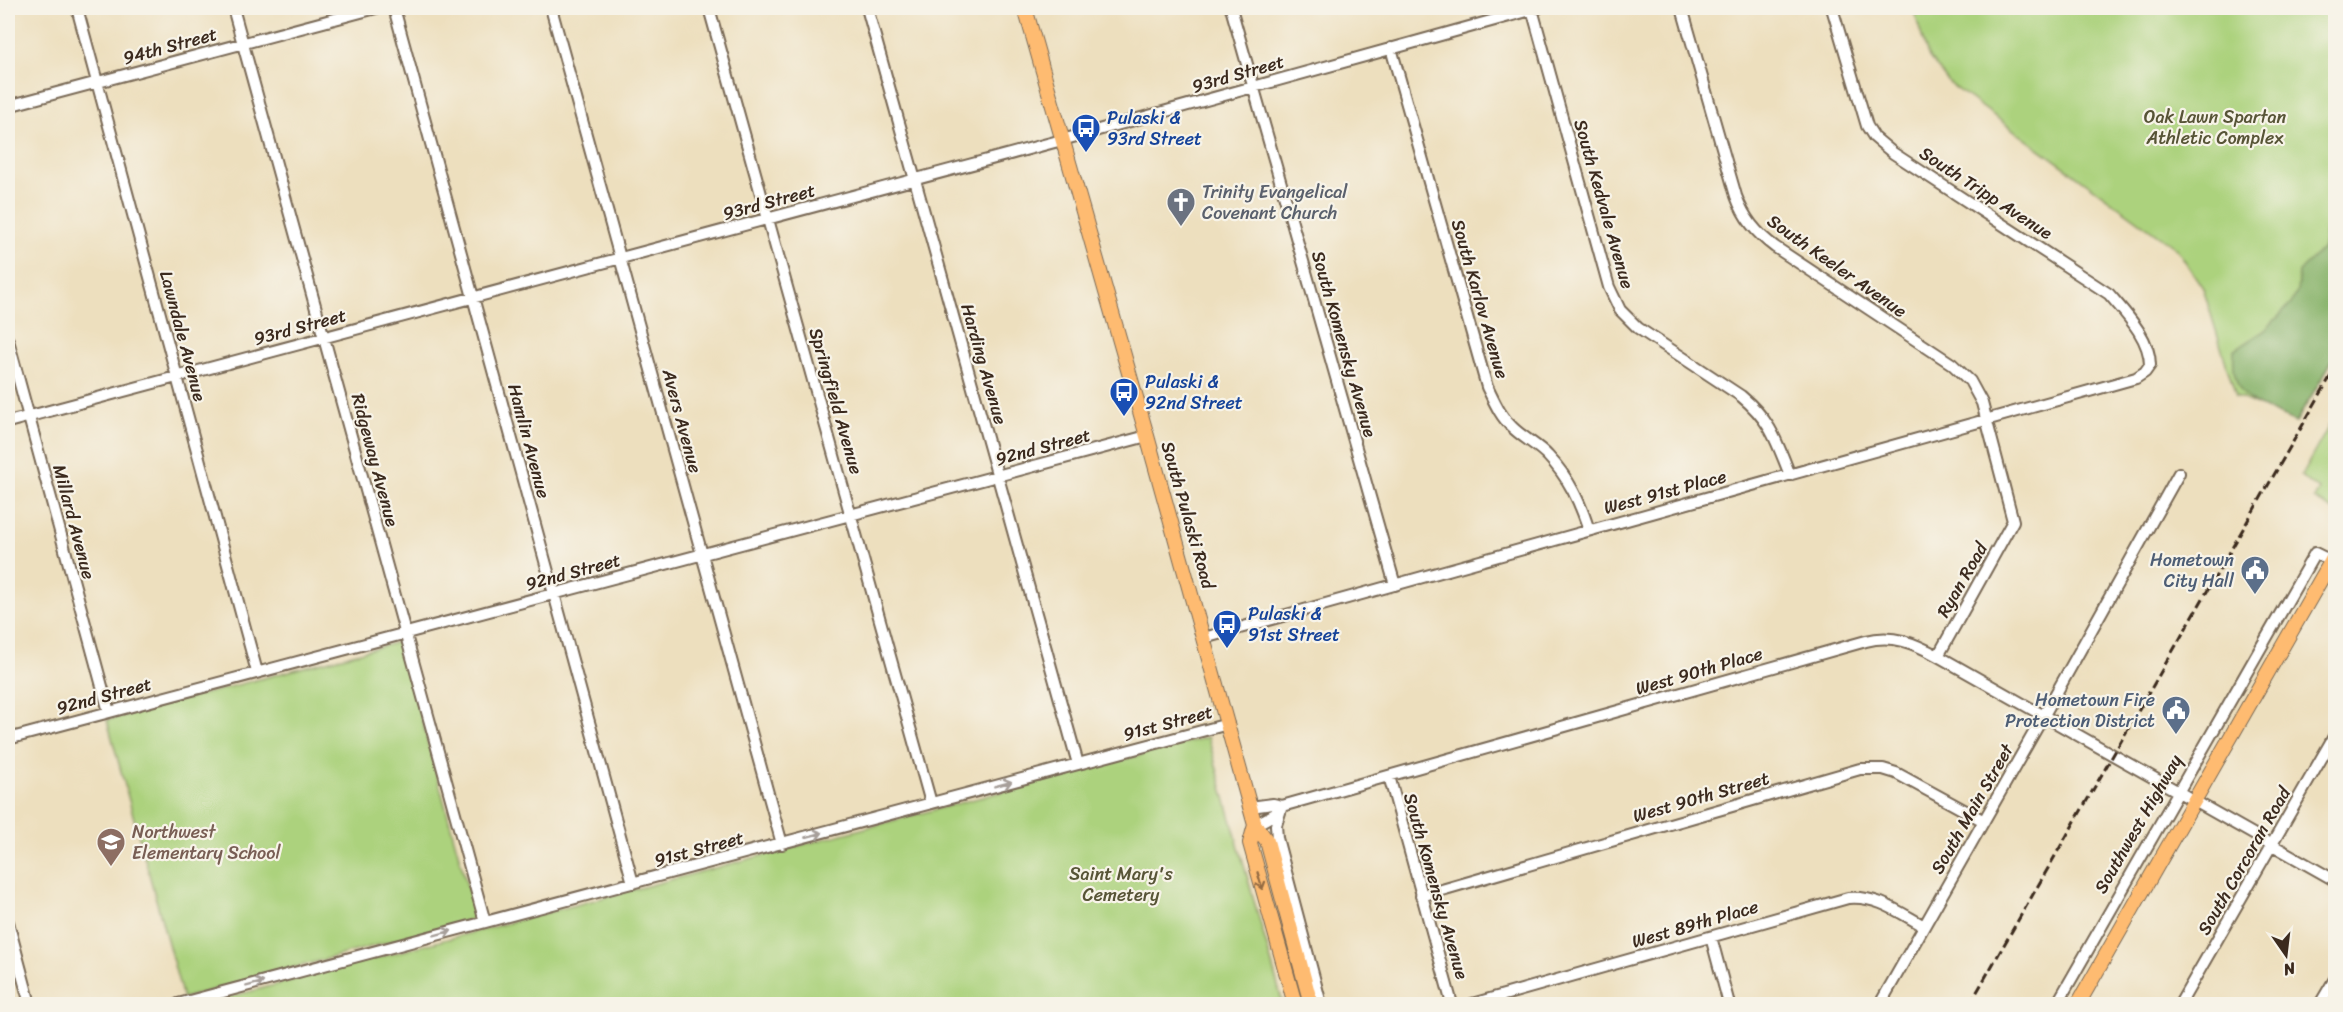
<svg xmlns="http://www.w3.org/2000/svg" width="2343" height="1012" viewBox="0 0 2343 1012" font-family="Sriracha,sans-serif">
  <rect width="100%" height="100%" fill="#f7f3e8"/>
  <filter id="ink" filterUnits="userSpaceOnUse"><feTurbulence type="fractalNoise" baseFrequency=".0167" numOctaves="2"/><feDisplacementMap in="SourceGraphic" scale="12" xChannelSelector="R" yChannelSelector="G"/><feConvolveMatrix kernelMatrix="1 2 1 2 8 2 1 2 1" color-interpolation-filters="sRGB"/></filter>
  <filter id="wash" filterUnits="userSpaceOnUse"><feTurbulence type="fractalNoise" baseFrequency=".008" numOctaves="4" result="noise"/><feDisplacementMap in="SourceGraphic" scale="24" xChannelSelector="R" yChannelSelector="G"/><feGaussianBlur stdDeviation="1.35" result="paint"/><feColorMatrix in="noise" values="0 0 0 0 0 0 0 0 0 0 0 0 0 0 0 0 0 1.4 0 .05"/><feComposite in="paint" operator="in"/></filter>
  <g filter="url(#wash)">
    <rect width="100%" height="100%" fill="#eddfbe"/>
    <path fill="#acd27d" stroke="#747e4e" stroke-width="1.5" d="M1913,8H2335V356L2296,422L2236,396L2203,288L2177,249L1949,83L1928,56Z
      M2335,415L2336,511H2335L2314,499L2319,490L2301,476Z
      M394,643H398L402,648L474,911L473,919L183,998L107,720Z
      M1208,737L1283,1004H203Z"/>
    <path fill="#89b46c" stroke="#626f45" stroke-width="1.5" d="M2335,213V356L2296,422C2255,403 2230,403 2234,350L2264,331L2291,304L2297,292L2299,272L2323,248L2327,223Z"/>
  </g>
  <g filter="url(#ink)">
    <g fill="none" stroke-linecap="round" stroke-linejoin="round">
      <g stroke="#796956" stroke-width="14">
        <path id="minor" d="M77,8L257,672
          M233,8L485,922
          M394,8L633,883
          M551,8L782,844
          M709,8L931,803
          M867,8L1078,764
          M1231,8L1395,585
          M1682,8L1736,196C1744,218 1756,233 1775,247L1952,364L1970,381L1982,403L2013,521L1938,656
          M1532,9L1609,287L1620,310L1638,328L1741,396C1771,421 1776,440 1790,475
          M1391,48L1487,387C1494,401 1500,416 1512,427C1523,438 1538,445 1548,456C1569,478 1580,502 1589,530
          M8,106L376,8
          M8,340L109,712
          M8,422L1062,140L1538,8
          M1204,638L2136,378L2145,372L2150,365C2150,338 2126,314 2109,294L1893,153L1874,137L1867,126L1832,8
          M8,739L1147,436
          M1389,776L1452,1004
          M1282,806L1276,825L1277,838L1321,1004
          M1250,807L1273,804L1282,806L1866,641C1893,634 1914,643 1938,656L2336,881
          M1255,825L1275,814L1281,806
          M1421,896L1860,769H1883L1896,773L1984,821
          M8,922L30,1004
          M1711,937L1729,1004
          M178,1004L1228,724
          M1472,1004L1848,898C1877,895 1900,913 1924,926
          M1880,1004L2044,715L2179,473
          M2057,1004L2315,553L2331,561
          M2180,1004L2336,733
          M2320,1004L2336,977"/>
      </g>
      <g stroke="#796956" stroke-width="16">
        <path id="major" d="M1025,8L1147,436L1255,825L1267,841L1311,1004
          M1255,825L1250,843L1295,1004
          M2078,1004L2336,553"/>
      </g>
      <use href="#minor" stroke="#fff" stroke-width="10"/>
      <use href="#major" stroke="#febb71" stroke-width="14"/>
      <path stroke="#3b2a1e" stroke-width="3" stroke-dasharray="9 4.5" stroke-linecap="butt" d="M1970,1004L2336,367"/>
    </g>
    <defs><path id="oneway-shaft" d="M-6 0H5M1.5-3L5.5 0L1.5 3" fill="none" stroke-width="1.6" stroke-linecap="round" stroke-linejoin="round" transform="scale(1.5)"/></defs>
    <g stroke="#a79f9a">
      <use href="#oneway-shaft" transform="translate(1003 784) rotate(-15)"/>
      <use href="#oneway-shaft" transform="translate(814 835) rotate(-15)"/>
      <use href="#oneway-shaft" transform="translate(443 933) rotate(-15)"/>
      <use href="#oneway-shaft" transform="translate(255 984) rotate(-15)"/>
    </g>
    <use stroke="#936b43" href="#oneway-shaft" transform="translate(1260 881) rotate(74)"/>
  </g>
  <defs>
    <g id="bus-pin" transform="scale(1.5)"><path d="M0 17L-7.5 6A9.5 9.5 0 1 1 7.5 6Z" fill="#1a4fb4" stroke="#f7f3e8"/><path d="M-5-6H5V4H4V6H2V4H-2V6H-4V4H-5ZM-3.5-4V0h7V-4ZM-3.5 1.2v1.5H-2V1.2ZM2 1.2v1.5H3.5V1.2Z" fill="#fff"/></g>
    <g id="church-pin" transform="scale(1.5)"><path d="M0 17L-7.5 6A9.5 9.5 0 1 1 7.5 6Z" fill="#6b7280" stroke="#f7f3e8"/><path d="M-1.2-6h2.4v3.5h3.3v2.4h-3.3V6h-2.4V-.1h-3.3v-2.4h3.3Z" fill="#fff"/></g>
    <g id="civic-pin" transform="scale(1.5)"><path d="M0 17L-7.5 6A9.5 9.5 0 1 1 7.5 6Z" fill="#5c6f8a" stroke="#f7f3e8"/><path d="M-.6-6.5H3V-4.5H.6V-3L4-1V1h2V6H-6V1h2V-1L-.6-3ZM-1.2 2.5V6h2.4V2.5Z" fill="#fff"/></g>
    <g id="school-pin" transform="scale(1.5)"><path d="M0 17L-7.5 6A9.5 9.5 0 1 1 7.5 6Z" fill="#8d6e63" stroke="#f7f3e8"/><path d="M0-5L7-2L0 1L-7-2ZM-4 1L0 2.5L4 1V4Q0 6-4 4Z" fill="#fff"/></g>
  </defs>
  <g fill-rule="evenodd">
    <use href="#bus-pin" x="1086" y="128"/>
    <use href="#church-pin" x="1181" y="202"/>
    <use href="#bus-pin" x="1124" y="392"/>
    <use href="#civic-pin" x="2255" y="570"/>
    <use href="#bus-pin" x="1227" y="624"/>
    <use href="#civic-pin" x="2176" y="710"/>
    <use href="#school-pin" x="111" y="842"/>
  </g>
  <g text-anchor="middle" stroke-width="4.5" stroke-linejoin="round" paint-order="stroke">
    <g font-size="18" fill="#3b2a1e" stroke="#f7f3e8">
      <text transform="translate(170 46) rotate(-15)" y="6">94th Street</text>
      <text transform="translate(1238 74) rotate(-16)" y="6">93rd Street</text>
      <text transform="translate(1986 193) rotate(33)" y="6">South Tripp Avenue</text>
      <text transform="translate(769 202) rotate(-15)" y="6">93rd Street</text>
      <text transform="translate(1604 204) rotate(74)" y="6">South Kedvale Avenue</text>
      <text transform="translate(1837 266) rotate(35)" y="6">South Keeler Avenue</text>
      <text transform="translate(1480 299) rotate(74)" y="6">South Karlov Avenue</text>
      <text transform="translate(300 327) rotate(-15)" y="6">93rd Street</text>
      <text transform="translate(183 336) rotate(75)" y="6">Lawndale Avenue</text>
      <text transform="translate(1344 344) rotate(74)" y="6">South Komensky Avenue</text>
      <text transform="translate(984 364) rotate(74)" y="6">Harding Avenue</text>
      <text transform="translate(836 401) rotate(74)" y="6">Springfield Avenue</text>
      <text transform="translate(682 421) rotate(75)" y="6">Avers Avenue</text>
      <text transform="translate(529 441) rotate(75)" y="6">Hamlin Avenue</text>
      <text transform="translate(1043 447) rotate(-15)" y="6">92nd Street</text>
      <text transform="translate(375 460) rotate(75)" y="6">Ridgeway Avenue</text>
      <text transform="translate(1665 492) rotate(-15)" y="6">West 91st Place</text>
      <text transform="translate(1188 515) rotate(74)" y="6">South Pulaski Road</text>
      <text transform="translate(74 522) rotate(75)" y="6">Millard Avenue</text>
      <text transform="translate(573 572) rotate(-15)" y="6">92nd Street</text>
      <text transform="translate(1962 580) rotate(-60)" y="6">Ryan Road</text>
      <text transform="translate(1699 671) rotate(-16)" y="6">West 90th Place</text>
      <text transform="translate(104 696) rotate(-15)" y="6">92nd Street</text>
      <text transform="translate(1168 723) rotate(-15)" y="6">91st Street</text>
      <text transform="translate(1701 797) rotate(-16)" y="6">West 90th Street</text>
      <text transform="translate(1972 809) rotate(-60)" y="6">South Main Street</text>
      <text transform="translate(2138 824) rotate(-60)" y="6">Southwest Highway</text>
      <text transform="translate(699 849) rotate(-15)" y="6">91st Street</text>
      <text transform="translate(2244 861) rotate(-60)" y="6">South Corcoran Road</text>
      <text transform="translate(1436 886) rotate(74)" y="6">South Komensky Avenue</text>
      <text transform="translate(1695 924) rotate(-16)" y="6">West 89th Place</text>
    </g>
    <g font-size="18" fill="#575436" stroke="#f7f3e8">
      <text x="2215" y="123">Oak Lawn Spartan<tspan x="2215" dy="21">Athletic Complex</tspan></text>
      <text x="1121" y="880">Saint Mary's<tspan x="1121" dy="21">Cemetery</tspan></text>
    </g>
    <g font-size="18" fill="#164399" stroke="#f7f3e8" text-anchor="start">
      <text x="1107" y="124">Pulaski &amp;<tspan x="1107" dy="21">93rd Street</tspan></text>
      <text x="1145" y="388">Pulaski &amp;<tspan x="1145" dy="21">92nd Street</tspan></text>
      <text x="1248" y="620">Pulaski &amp;<tspan x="1248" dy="21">91st Street</tspan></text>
    </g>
    <g font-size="18" fill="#5b616d" stroke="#f7f3e8" text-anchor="start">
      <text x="1202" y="198">Trinity Evangelical<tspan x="1202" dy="21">Covenant Church</tspan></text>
    </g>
    <g font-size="18" fill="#4e5e75" stroke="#f7f3e8" text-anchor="end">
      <text x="2234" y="566">Hometown<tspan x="2234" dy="21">City Hall</tspan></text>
      <text x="2155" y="706">Hometown Fire<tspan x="2155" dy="21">Protection District</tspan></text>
    </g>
    <g font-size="18" fill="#785e54" stroke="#f7f3e8" text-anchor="start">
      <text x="132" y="838">Northwest<tspan x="132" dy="21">Elementary School</tspan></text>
    </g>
  </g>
  <rect width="2343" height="1012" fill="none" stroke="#f7f3e8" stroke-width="30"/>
  <g transform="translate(2286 955) rotate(166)" stroke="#f7f3e8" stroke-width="4.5" paint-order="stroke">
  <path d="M0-4.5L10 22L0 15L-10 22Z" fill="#3b2a1e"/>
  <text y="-9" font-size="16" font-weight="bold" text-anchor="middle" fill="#3b2a1e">N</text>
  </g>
</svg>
